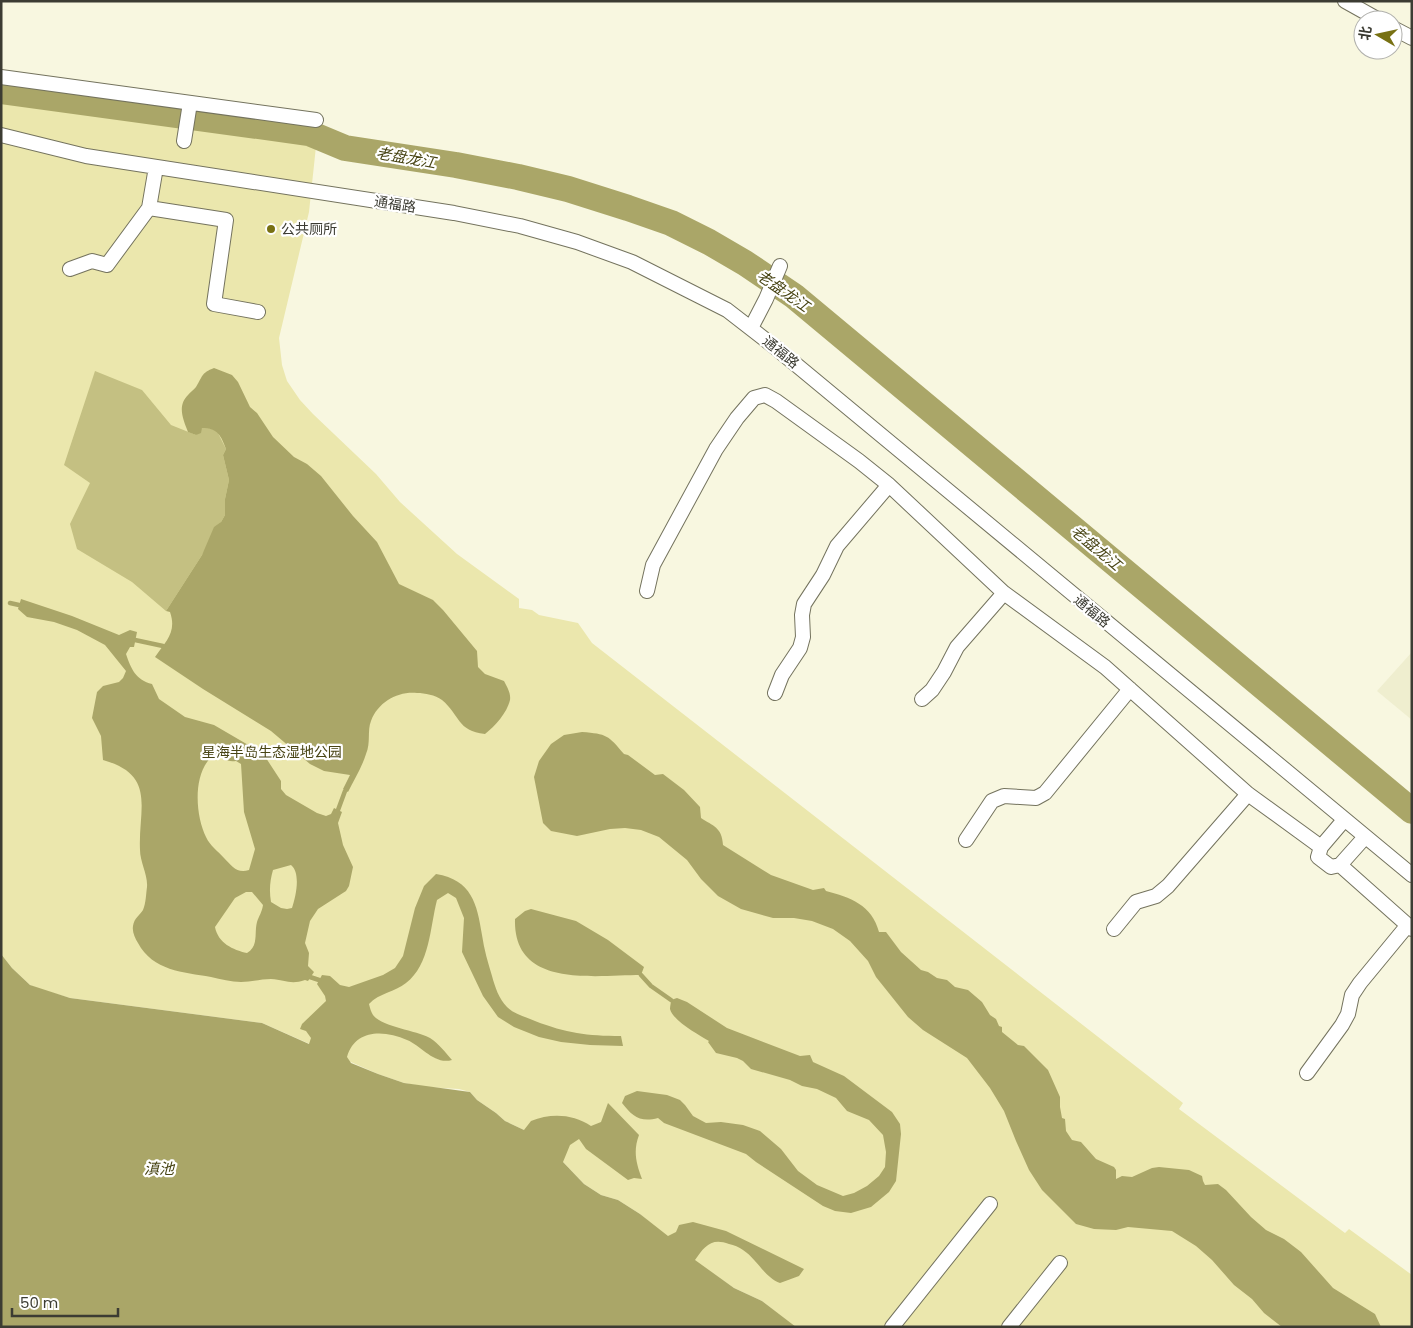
<svg xmlns="http://www.w3.org/2000/svg" width="1413" height="1328" viewBox="0 0 1413 1328" font-family="Poppins,'Noto Sans SC',sans-serif">
  <rect width="100%" height="100%" fill="#f8f7e0"/>
  <path fill="#efeecf" d="M1412,652V720L1377,691Z"/>
  <path fill="#ebe7ad" d="M1,91L309,133L317,137L309,212L279,338L282,365L287,381L300,400L313,414L376,474L400,502L457,554L519,599V608L532,610L539,615L578,623L592,643L1183,1103L1179,1109L1345,1233L1349,1229L1412,1275V1327H795L762,1301L734,1288L695,1261L640,1214L618,1200L601,1195L584,1184L563,1162L524,1130L505,1121L496,1113L477,1100L470,1092L459,1089L426,1087L404,1083L378,1074L262,1023L70,998L36,988L30,985L12,968L1,954Z"/>
  <path fill="#c4c082" d="M95,371L142,390L171,425L196,435L202,428H209L217,431L226,449L223,455L229,480L225,499V515L202,555L166,611L132,582L77,549L70,524L90,483L64,465Z"/>
  <path fill="#aaa668" fill-rule="evenodd" d="M214,368L232,375L238,382L250,407L257,413L273,437L294,457L307,464L321,476L353,516L377,542L399,584L433,600L443,610L477,651L478,667L485,674L504,681C507,687 511,693 510,700C507,713 495,726 485,734C457,731 460,715 442,700C435,695 425,693 417,693C398,691 378,702 371,721C367,731 371,743 366,754C362,767 354,780 348,792L343,789L350,775L324,771L310,764L271,731L203,689L155,657C166,641 177,632 170,612L166,611L202,555L214,527L221,522L225,515V499L229,480L223,455L226,449C221,436 218,428 202,428L201,433L196,435L188,432C183,419 177,406 188,395C190,392 194,390 196,387C203,376 201,373 214,368Z
    M21,599L72,616L119,635L130,630L137,632L134,647H130L126,654C131,669 136,680 152,684L159,699L185,717L214,725L250,746L266,758L281,781V789L286,795L317,813L326,816L331,814L334,808L342,812L338,823L343,845L353,867L349,886L346,891L318,909L310,921L305,943L309,953L308,966L314,972L308,981L305,980C291,985 285,980 271,979C261,979 251,982 241,982C231,982 221,979 211,977C183,972 153,971 138,943C135,938 132,932 133,926C134,918 140,915 143,910C146,903 146,894 147,887C148,875 140,862 140,850C138,809 157,775 103,760L101,736L92,718L97,692L103,686L119,682L123,678L126,671L105,645L77,630L54,622L27,617L18,609ZM215,754C224,756 226,763 236,761L241,764L244,812L255,849L249,870C237,874 232,866 224,858C218,851 210,846 206,837C195,815 192,770 215,754ZM291,865C301,873 296,896 292,908L287,909L281,908L271,902C269,891 270,880 273,870ZM246,892H252L263,905C262,912 259,916 257,922C254,933 259,946 247,953C233,950 218,943 215,927L235,898Z
    M582,732C607,734 608,735 624,754L628,755L655,775L663,774L684,790L700,807L701,818C713,826 722,827 723,845L771,875L813,890L824,888L826,891C850,897 872,905 879,932H886L901,952L921,970L928,972L937,978L947,980L955,987L968,990L982,1002L990,1015L996,1019L999,1026L1002,1027V1032L1018,1045L1024,1046L1048,1070L1060,1097V1107L1062,1118L1065,1119L1066,1131L1072,1140L1081,1142L1096,1159L1114,1167L1116,1170V1179L1122,1176L1132,1177L1152,1168L1159,1167L1189,1170L1202,1176L1203,1181L1205,1185L1218,1184L1226,1190L1251,1217L1266,1230L1284,1239L1301,1252L1333,1288L1375,1314L1381,1327H1282L1264,1313L1252,1299L1234,1285L1212,1260L1196,1246L1172,1231L1128,1227L1116,1230L1094,1229L1076,1224L1042,1190L1029,1170L1016,1141L1004,1111L990,1088L967,1058L923,1030L908,1017L876,977L868,961L850,941L833,929L812,921L794,918H773L741,909L718,896L701,879L687,860L659,837L641,830L625,828L610,829L577,836L551,831L543,823L534,777L539,761L551,744L564,735Z
    M436,874C472,880 477,904 482,935C484,949 488,963 492,976C495,987 499,999 507,1007C514,1014 526,1017 535,1021C566,1033 587,1036 621,1036L623,1046L590,1045L561,1042L539,1037L514,1027L498,1017L483,996L462,952L464,918L456,898L448,893L437,900C430,927 430,965 406,983C395,992 379,993 369,1004C370,1008 371,1012 373,1015C382,1027 415,1030 430,1038C439,1044 445,1052 452,1060C434,1065 422,1046 407,1040C384,1030 355,1029 347,1057L351,1063L378,1074L404,1083L470,1092L477,1100L496,1113L505,1121L524,1130L531,1121C551,1113 573,1114 591,1126L601,1122L608,1103L639,1135C633,1151 636,1163 642,1179L634,1178L628,1180L586,1149L579,1139L570,1145L563,1162L584,1184L601,1195L618,1200L640,1214L668,1236L676,1232L679,1225L693,1222L726,1231L804,1269L799,1276L780,1283C764,1277 757,1259 743,1250C739,1247 734,1245 729,1244C711,1237 704,1247 695,1260L734,1288L762,1301L796,1327H1V954L12,968L30,985L70,998L262,1023L309,1044L311,1038L306,1031L300,1029L302,1024L326,1001L325,996L317,984L322,975L330,976L340,985L349,987L383,975L395,968L403,956L415,908L424,886Z
    M531,909L576,921L608,940L644,967L641,975C594,975 513,989 515,919L525,911Z
    M677,998L687,1002L727,1028L800,1056L810,1055L813,1062L844,1076L892,1112L900,1124L901,1134L896,1181L889,1192L871,1207L851,1213L835,1211L823,1206L756,1162L746,1154L664,1123L658,1118C640,1123 632,1116 622,1103L625,1096L637,1091L667,1095L680,1100L685,1105L693,1116L706,1123L721,1122L743,1125L760,1131L781,1149L798,1171L817,1185L843,1196L854,1193L867,1186L879,1176L885,1167L886,1152L883,1135L869,1120L847,1111L836,1098L817,1089L802,1086L790,1080L751,1069L743,1061L737,1058L716,1053L708,1042L709,1041C699,1035 673,1021 670,1009C670,1006 671,1003 671,1000Z"/>
  <g fill="none" stroke-linecap="round" stroke-linejoin="round">
    <path stroke="#aaa668" stroke-width="4.5" d="M10,603L19,605
      M135,640L163,646
      M338,810L345,791
      M641,975L651,986L671,1000
      M310,977L319,980"/>
    <path stroke="#aaa668" stroke-width="26" d="M1,91L309,133L345,148L456,165L518,177L568,189L628,208L671,223L709,242L745,263L794,296L1412,811"/>
    <g stroke="#74735e" stroke-width="16">
      <path id="minor" d="M1345,1L1379,20
        M1393,28L1412,38
        M1,77L316,120
        M1,135L86,156L454,213L520,226L577,242L632,262L727,310L776,348L1412,875
        M184,141L190,103
        M156,167L149,208L226,220L214,304L258,312
        M70,269L92,261L107,265L149,208
        M751,328L766,299L780,266
        M647,591L653,565L716,449L737,418L754,398L765,395L776,401L859,461L889,485L1004,593L1105,667L1248,794L1321,847L1318,857L1331,867L1340,865L1412,929
        M775,693L782,675L800,648L803,637L802,615L804,604L823,575L837,546L889,485
        M922,699L932,690L944,672L957,647L1004,593
        M966,840L992,801L1004,796L1036,798L1045,793L1130,689
        M1321,847L1344,820
        M1340,865L1365,837
        M1114,929L1136,902L1156,896L1168,886L1248,794
        M1307,1073L1342,1025L1348,1014L1352,995L1360,983L1407,926
        M892,1327L990,1204
        M1009,1327L1060,1263"/>
    </g>
    <use href="#minor" stroke="#fff" stroke-width="14"/>
  </g>
  <circle fill="#787113" stroke="#fff" stroke-width="2" cx="271" cy="229" r="5"/>
  <g text-anchor="middle" stroke-width="4.5" stroke-linejoin="round" paint-order="stroke">
    <g font-size="14" fill="#3c3c33" stroke="#fff">
      <text transform="translate(395 204) rotate(9)" y="5">通福路</text>
      <text transform="translate(781 352) rotate(39)" y="5">通福路</text>
      <text transform="translate(1092 611) rotate(40)" y="5">通福路</text>
    </g>
    <g font-size="14" fill="#3c3c33" stroke="#fff" text-anchor="start">
      <text x="281" y="234">公共厕所</text>
    </g>
    <g font-size="14" fill="#484414" stroke="#fff">
      <text x="272" y="757">星海半岛生态湿地公园</text>
    </g>
    <g font-size="15" font-style="italic" fill="#474313" stroke="#fff">
      <text transform="translate(406 158) rotate(10)" y="5">老盘龙江</text>
      <text transform="translate(783 291) rotate(35)" y="5">老盘龙江</text>
      <text transform="translate(1096 548) rotate(40)" y="5">老盘龙江</text>
      <text x="159" y="1174">滇池</text>
    </g>
  </g>
  <rect width="1413" height="1328" fill="none" stroke="#3c3c33" stroke-width="5"/>
  <g transform="translate(1378 35) rotate(279)"><circle r="24" fill="#ffffff" stroke="#b1b1ad"/>
  <path d="M0-4L9 19L0 12L-9 19Z" fill="#787113"/>
  <text y="-8" font-size="14" font-weight="bold" text-anchor="middle" fill="#3c3c33">北</text>
  </g>
  <path d="M12 1308v8h106v-8" fill="none" stroke="#3c3c33" stroke-width="2.5"/>
  <text x="20" y="1308" font-size="15" fill="#3c3c33" stroke="#ffffff" stroke-width="4" paint-order="stroke">50 m</text>
</svg>
